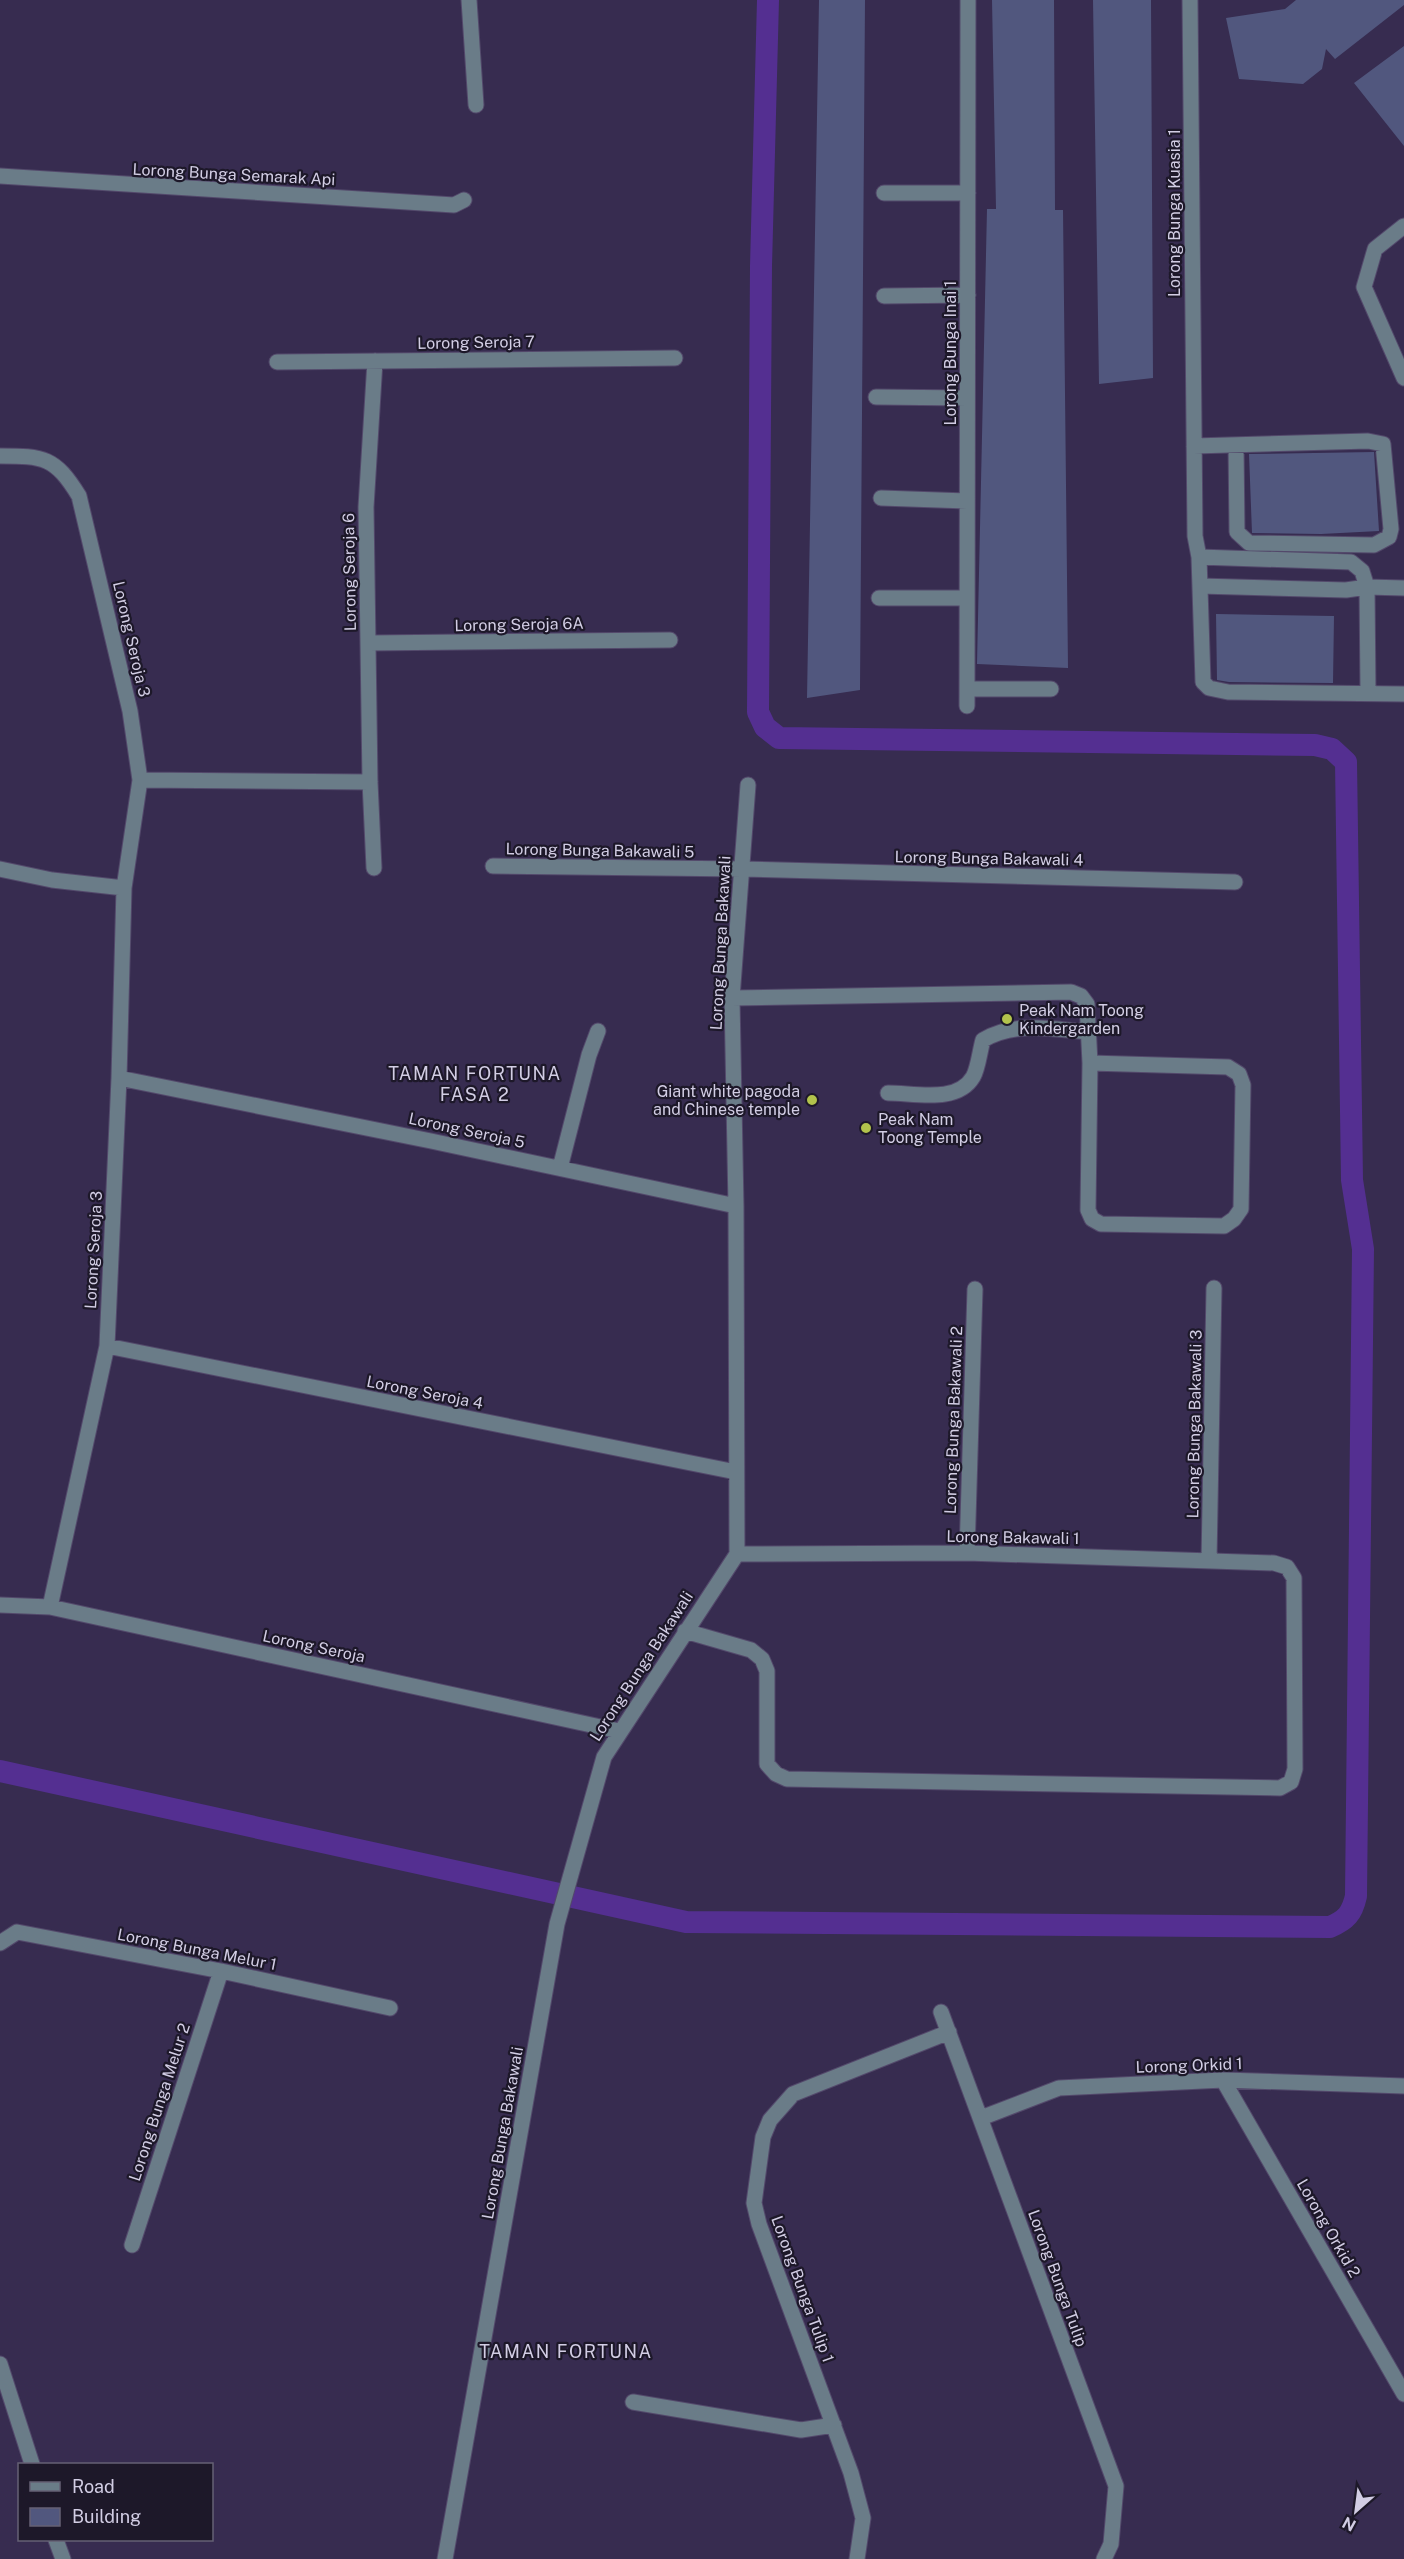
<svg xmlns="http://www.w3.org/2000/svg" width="1404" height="2559" viewBox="0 0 1404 2559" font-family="'Public Sans',sans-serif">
  <rect width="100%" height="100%" fill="#372c50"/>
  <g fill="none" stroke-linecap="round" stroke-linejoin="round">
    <path stroke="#542f91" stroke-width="22" d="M0,1771L686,1922L1330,1927C1346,1920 1352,1914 1356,1896L1363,1249L1352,1180L1346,762L1332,749L1315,745L779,738L765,727L758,712L761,266L768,0"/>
  </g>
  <path fill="#51577e" d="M819,0H865L860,690L807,698Z
    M992,0H1054L1055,210H1063L1068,668L977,664L987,209H996Z
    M1093,0H1151L1153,378L1099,384Z
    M1296,0H1404V5L1335,59L1326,49L1322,69L1303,84L1239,79L1226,18L1285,9Z
    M1404,46V146L1354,83Z
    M1374,452L1379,531L1321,534L1252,533L1249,454Z
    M1216,614L1334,616L1333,683L1229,682L1217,680Z"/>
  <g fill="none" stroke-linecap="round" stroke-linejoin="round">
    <g stroke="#53496b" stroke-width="17">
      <path id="minor" d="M469,0L476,105
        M1190,0L1195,536L1199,557L1203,682L1209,688L1228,692L1404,694
        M0,176L454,205L464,200
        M884,193H968
        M1404,226L1375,249L1364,287L1404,378
        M884,296L968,295
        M277,362L675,358
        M876,397L967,398
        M1194,446L1368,441L1383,444L1391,529L1389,537L1374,545L1249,543L1237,532L1236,445
        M0,456C44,456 55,457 79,496L130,711L140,780L124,888L119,1078L107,1346L50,1607
        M881,498L967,501
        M1199,557L1351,562L1362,571L1367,587L1368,692
        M1200,586L1346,590L1367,587L1404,588
        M879,598H967
        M369,643L670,640
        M967,689H1051
        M967,706L968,0
        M140,780L370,782
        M493,866L742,869L1235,882
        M374,868L370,782L366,507L375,361
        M0,869L52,880L124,888
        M732,998L1071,992L1081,996L1087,1004L1090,1063L1088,1210L1092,1219L1101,1224L1224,1226L1234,1219L1241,1209L1243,1085L1239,1074L1228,1067L1090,1063
        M119,1078L431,1141L736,1206
        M888,1093C915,1093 957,1104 973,1077C978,1069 980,1050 983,1040C1015,1021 1052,1029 1088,1032
        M560,1168L589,1055L598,1031
        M107,1346L736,1472
        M967,1553L975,1289
        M1209,1561L1214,1288
        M0,1605L50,1607L619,1731
        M685,1631L751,1650L762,1659L767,1671V1764L776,1774L787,1779L1280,1788L1291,1782L1295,1769L1294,1578L1287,1567L1274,1563L967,1553L737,1554
        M0,1943L17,1932L221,1971L390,2008
        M941,2012L1116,2486L1111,2544L1104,2559
        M1223,2080L1404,2394
        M981,2118L1059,2088L1223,2080L1404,2086
        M132,2245L221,1971
        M0,2364L32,2464
        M633,2402L801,2430L834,2425
        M56,2540L63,2559
        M445,2559L557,1924L604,1757L737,1554L736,1206L732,998L748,785
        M857,2559L863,2518L851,2473L759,2224L754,2203L763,2137L770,2120L793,2094L949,2032"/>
    </g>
    <use href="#minor" stroke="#6a7c88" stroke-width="15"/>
  </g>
  <g fill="#b2c34c" stroke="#1d1829" stroke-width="2">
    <circle cx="1007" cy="1019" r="6"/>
    <circle cx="812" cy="1100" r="6"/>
    <circle cx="866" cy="1128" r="6"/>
  </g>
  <g text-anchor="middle" stroke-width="4.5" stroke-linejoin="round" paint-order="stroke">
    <g font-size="16" fill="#d2cde4" stroke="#1d1829">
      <text transform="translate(234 174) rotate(3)" y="6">Lorong Bunga Semarak Api</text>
      <text transform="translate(1174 213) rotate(-90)" y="6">Lorong Bunga Kuasia 1</text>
      <text transform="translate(476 342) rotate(-1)" y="6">Lorong Seroja 7</text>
      <text transform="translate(950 353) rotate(-90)" y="6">Lorong Bunga Inai 1</text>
      <text transform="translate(349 572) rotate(-91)" y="6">Lorong Seroja 6</text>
      <text transform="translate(519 624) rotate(-1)" y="6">Lorong Seroja 6A</text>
      <text transform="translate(132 639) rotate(77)" y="6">Lorong Seroja 3</text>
      <text transform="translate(600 850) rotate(1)" y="6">Lorong Bunga Bakawali 5</text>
      <text transform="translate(989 858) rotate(1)" y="6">Lorong Bunga Bakawali 4</text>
      <text transform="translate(720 943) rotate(-87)" y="6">Lorong Bunga Bakawali</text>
      <text transform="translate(467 1130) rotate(12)" y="6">Lorong Seroja 5</text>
      <text transform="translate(93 1250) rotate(-87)" y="6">Lorong Seroja 3</text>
      <text transform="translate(425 1392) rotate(11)" y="6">Lorong Seroja 4</text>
      <text transform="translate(953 1420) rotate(-88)" y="6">Lorong Bunga Bakawali 2</text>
      <text transform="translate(1194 1424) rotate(-89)" y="6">Lorong Bunga Bakawali 3</text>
      <text transform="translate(1013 1537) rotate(1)" y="6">Lorong Bakawali 1</text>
      <text transform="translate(314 1646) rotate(12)" y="6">Lorong Seroja</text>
      <text transform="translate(641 1666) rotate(-57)" y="6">Lorong Bunga Bakawali</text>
      <text transform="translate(197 1949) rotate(11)" y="6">Lorong Bunga Melur 1</text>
      <text transform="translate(1189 2065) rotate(-2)" y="6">Lorong Orkid 1</text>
      <text transform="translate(159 2102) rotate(-72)" y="6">Lorong Bunga Melur 2</text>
      <text transform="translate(502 2133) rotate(-80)" y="6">Lorong Bunga Bakawali</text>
      <text transform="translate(1329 2228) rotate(60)" y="6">Lorong Orkid 2</text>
      <text transform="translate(1058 2278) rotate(70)" y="6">Lorong Bunga Tulip</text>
      <text transform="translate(803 2289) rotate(70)" y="6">Lorong Bunga Tulip 1</text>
    </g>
    <g font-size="16" fill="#d2cde4" stroke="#1d1829" text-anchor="start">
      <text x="1019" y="1016">Peak Nam Toong<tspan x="1019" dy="18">Kindergarden</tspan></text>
      <text x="800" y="1097" text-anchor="end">Giant white pagoda<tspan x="800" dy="18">and Chinese temple</tspan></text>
      <text x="878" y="1125">Peak Nam<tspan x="878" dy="18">Toong Temple</tspan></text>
    </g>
    <g font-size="18" letter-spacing="1.5" fill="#d2cde4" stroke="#1d1829">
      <text x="475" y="1080">TAMAN FORTUNA<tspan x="475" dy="21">FASA 2</tspan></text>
      <text x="566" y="2358">TAMAN FORTUNA</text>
    </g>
  </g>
  <rect x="18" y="2463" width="195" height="78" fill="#1d1829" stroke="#656074" stroke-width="1.5"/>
  <rect x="30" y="2482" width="30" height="9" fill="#6a7c88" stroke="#656074" stroke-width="1.5"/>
  <text x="72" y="2493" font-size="18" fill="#d2cde4">Road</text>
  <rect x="30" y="2508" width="30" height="18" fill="#51577e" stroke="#656074" stroke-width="1.5"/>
  <text x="72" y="2523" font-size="18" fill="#d2cde4">Building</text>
  <g transform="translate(1356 2511) rotate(208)" stroke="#1d1829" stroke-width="4.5" paint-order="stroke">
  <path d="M0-4.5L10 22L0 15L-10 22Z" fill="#d2cde4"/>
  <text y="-9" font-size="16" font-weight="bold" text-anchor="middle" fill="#d2cde4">N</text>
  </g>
</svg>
